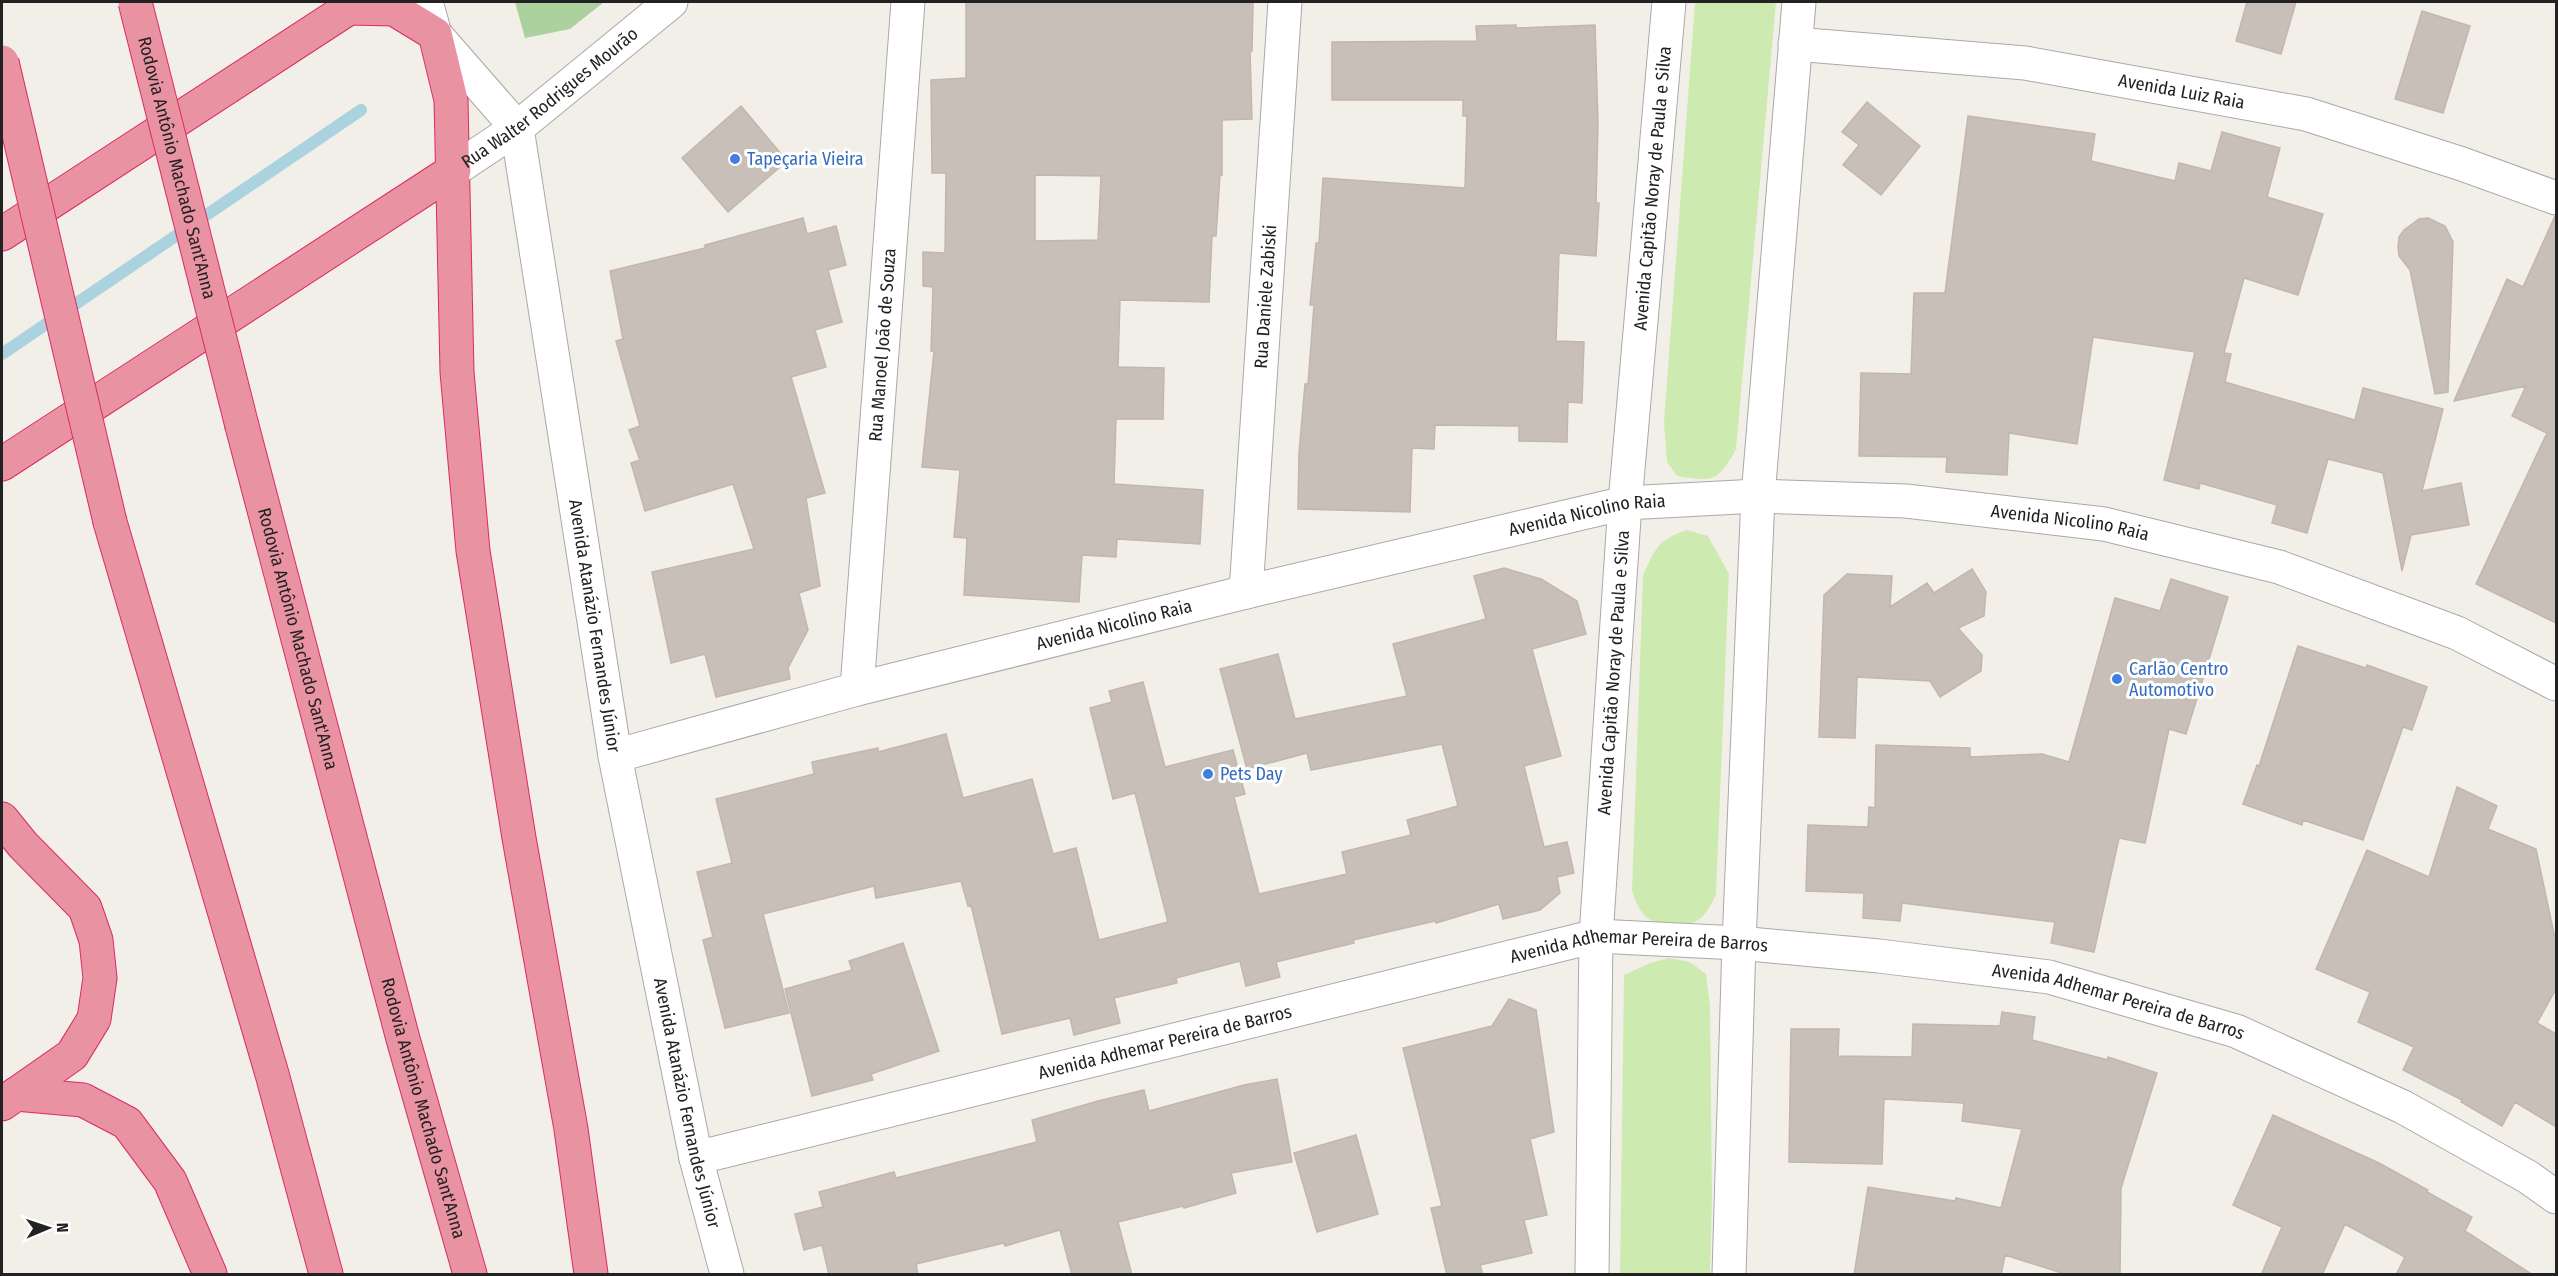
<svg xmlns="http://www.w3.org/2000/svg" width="2558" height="1276" viewBox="0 0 2558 1276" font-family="'Fira Sans Condensed',sans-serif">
  <rect width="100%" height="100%" fill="#f2efe9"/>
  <path fill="#cdebb0" d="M1695,2H1776L1736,449C1718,482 1714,482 1677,476L1667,462L1664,422Z
    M1687,530L1708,536L1729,574L1716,895C1712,902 1707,913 1701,918C1682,932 1651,929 1639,908C1636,903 1634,896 1632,891L1643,575C1656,548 1657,540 1687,530Z
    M1669,958L1690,962L1706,974L1710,1007L1712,1198L1710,1274H1620L1624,975L1650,963Z"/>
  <path fill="#add19e" d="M515,2H604L570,29L525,38Z"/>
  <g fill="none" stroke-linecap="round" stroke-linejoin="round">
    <path stroke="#aad3df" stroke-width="12" d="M2,354L361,110"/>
  </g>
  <path fill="#c7bfb8" stroke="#c4b6ab" stroke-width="1.5" fill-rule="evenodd" d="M966,2H1253L1252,51H1250L1252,119L1222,120V175H1220L1216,236H1212L1209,302L1120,300L1118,367L1164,368L1163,419H1116L1114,484L1203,490L1200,544L1117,539L1116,557L1082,555L1079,602L964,595L967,538L954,537L960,470L922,467L934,351H931L933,287L923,286V252L945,253L946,173H932L931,80L966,78ZM1035,175L1101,176L1098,240L1035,241Z
    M2247,2H2296L2281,54L2236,41Z
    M2422,11L2470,26L2443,113L2395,99Z
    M1516,25V28L1595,25L1598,123L1596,203H1599L1596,256L1559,253L1556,341L1584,342L1582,403L1568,402L1567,442L1519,441V426L1435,425L1434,449L1412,448L1410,512L1298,509L1299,453L1305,384H1308L1314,305H1310L1316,243H1319L1323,178L1465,188L1467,116H1463V100H1332V42L1477,41L1476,26Z
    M1867,102L1920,146L1881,195L1843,165L1859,145L1842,132Z
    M741,106L787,161L728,212L682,158Z
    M1968,116L2095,134L2091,161L2175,181L2179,163L2211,171L2222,132L2280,148L2267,197L2323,214L2298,295L2244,278L2224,353L2231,354L2225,382L2355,420L2363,388L2443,409L2422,491L2461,483L2469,525L2411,535L2402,571L2383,473L2328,459L2307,533L2272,523L2277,505L2200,483L2199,489L2164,480L2195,352L2093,337L2077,444L2009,433L2007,475L1946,472L1947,457L1859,456L1861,373L1911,374L1914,293H1945Z
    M2555,216H2556V623L2476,584L2547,433L2512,416L2526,386L2454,401L2507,279L2523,287Z
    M803,218L807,234L836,226L846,265L828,270L842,322L815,330L826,367L791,377L825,493L806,498L820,586L799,593L808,630L788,668L790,679L716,697L705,654L671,663L652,572L754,549L733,484L645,511L631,463L640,460L629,430L640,426L616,341L623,339L610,271L705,248V245Z
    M2428,218L2445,226L2453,242L2448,392L2435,394L2410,270L2399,256L2398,247L2399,237L2404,230L2419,219Z
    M1504,568L1541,579L1577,601L1586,634L1532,649L1561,756L1524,766L1544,847L1567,842L1574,873L1557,877L1560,893L1540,910L1503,919L1499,904L1436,923L1435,921L1353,940L1354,943L1276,962L1280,977L1246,986L1240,961L1176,978L1177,983L1114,998L1120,1023L1074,1035L1070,1018L1002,1034L971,905L968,906L961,881L876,898L874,886L763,914L789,1013L725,1028L703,940L713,937L697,872L732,863L716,799L814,774L812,762L878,748V752L946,734L963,798L1032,779L1053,854L1076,848L1099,940L1168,922L1135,793L1113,799L1090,708L1112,702L1109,691L1143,682L1165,767L1233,750L1245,794L1234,797L1259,894L1347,874L1342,852L1411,835L1407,820L1458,806L1442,744L1311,770L1307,753L1247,769L1220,669L1278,654L1295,719L1407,696L1393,644L1486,619L1474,576Z
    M1972,569L1986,592L1984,616L1958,628L1982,655L1981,671L1940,697L1930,681L1857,677L1855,738L1819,737L1824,595L1847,574L1892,576L1890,607L1927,583L1934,593Z
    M2171,579L2228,597L2186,734L2169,729L2145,843L2119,838L2094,952L2051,943L2055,922L1902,903L1900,921L1863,918L1864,893L1806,891L1808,825L1868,827L1869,807L1875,808L1876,745L1970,748V757L2042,754L2069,762L2115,598L2160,611Z
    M2298,646L2366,668L2367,665L2427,687L2412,730L2403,727L2363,840L2303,820L2302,825L2243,804L2257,765L2259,766Z
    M2457,787L2497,806L2488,829L2536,849L2556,943V989L2537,1023L2556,1034V1127L2515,1102L2502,1126L2461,1102L2462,1100L2403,1070L2414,1047L2358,1022L2370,992L2316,969L2367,850L2429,877Z
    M903,943L939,1051L871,1074L873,1080L812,1096L785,989L852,970L849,961Z
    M1509,999L1536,1010L1554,1132L1530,1139L1547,1215L1524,1220L1532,1253L1480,1265L1483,1275H1447L1431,1208L1442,1206L1403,1048L1492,1026Z
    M2002,1012L2035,1017L2032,1040L2108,1060V1057L2157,1073L2121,1188L2120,1275H2068L2005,1255L2001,1275H1854L1868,1187L1955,1201L1956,1198L2001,1208L2022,1129L1962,1121L1964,1103L1884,1099L1882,1164L1789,1162L1791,1029H1839L1838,1056L1912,1057L1913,1024L2000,1026Z
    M1277,1079L1292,1162L1231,1173L1236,1193L1184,1208L1183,1206L1118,1222L1132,1275H1072L1060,1230L1005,1246L1004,1243L916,1264L918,1275H829L822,1245L804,1250L795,1214L823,1207L819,1192L894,1172L896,1178L1037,1142L1032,1120L1098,1101L1144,1090L1149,1111L1244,1085Z
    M2273,1115L2379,1163L2428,1190L2427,1192L2472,1217L2465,1231L2533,1275H2396L2405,1257L2345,1224L2322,1275H2261L2282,1227L2233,1205Z
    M1356,1135L1378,1214L1317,1232L1294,1153Z"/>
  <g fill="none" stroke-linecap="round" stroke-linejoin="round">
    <g stroke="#a9a9a9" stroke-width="35">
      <g id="minor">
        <path id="s1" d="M426,2L435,34L517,128L615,756L696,1158L727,1274"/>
        <path id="s2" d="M1795,44L2025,63L2306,114L2462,164L2556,198"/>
        <path id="s3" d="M454,170L517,128L671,2"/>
        <path id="s4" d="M1246,592L1285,2"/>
        <path id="s5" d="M857,689L908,2"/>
        <path id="s6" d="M615,756L857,689L1246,592L1625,503L1758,496L1906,501L2104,524L2279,567L2457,633L2556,684"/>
        <path id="s7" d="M696,1158L1596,936L1739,943L1879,956L2049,977L2236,1031L2403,1107L2528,1177L2556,1197"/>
        <path id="s8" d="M1592,1274L1596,936L1625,503L1669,2"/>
        <path d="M1729,1274L1739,943L1758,496L1799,2"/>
      </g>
    </g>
    <g stroke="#dc2a67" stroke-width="35">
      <g id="motorway">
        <path d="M2,234L349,8L394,9L435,34L451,100L457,372L473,551L519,838L571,1129L591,1274"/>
        <path id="s9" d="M242,426L403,1039L470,1274"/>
        <path d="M2,464L454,170"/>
        <path d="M110,522L272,1074L326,1274"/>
        <path d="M2,819L23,845L85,908L96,940L100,978L94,1019L72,1055L2,1104"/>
        <path d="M16,1094L83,1100L127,1123L170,1181L210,1274"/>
      </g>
    </g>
    <use href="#minor" stroke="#fff" stroke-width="33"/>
    <use href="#motorway" stroke="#e892a2" stroke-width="33"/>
    <g stroke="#dc2a67" stroke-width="35" stroke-linecap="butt">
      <g id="motorway-bridge">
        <path id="s10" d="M135,2L242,426"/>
        <path d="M2,62L110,522"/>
      </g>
    </g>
    <use href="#motorway-bridge" stroke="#e892a2" stroke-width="33"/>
  </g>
  <g fill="#3f7fe0" stroke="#fff" stroke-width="2">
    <circle cx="735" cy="159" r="6"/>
    <circle cx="2117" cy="679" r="6"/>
    <circle cx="1208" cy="774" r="6"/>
  </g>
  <g text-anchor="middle" stroke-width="6" stroke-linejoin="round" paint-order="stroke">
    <g font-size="18" fill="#222" stroke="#fff">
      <text dy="6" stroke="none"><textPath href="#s2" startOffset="390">Avenida Luiz Raia</textPath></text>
      <text dy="6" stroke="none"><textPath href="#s3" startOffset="120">Rua Walter Rodrigues Mourão</textPath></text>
      <text dy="6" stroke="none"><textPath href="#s10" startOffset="171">Rodovia Antônio Machado Sant'Anna</textPath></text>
      <text dy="6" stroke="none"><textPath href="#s8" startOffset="1088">Avenida Capitão Noray de Paula e Silva</textPath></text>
      <text dy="6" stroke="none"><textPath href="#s4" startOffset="296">Rua Daniele Zabiski</textPath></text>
      <text dy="6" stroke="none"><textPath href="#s5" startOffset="345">Rua Manoel João de Souza</textPath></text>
      <text dy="6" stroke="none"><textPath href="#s6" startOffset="1002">Avenida Nicolino Raia</textPath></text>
      <text dy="6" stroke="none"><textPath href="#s6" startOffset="1488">Avenida Nicolino Raia</textPath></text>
      <text dy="6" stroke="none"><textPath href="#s6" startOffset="516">Avenida Nicolino Raia</textPath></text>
      <text dy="6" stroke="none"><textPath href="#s1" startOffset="662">Avenida Atanázio Fernandes Júnior</textPath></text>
      <text dy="6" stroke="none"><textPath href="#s9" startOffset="220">Rodovia Antônio Machado Sant'Anna</textPath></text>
      <text dy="6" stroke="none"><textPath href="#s8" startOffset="602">Avenida Capitão Noray de Paula e Silva</textPath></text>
      <text dy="6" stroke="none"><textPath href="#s7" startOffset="969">Avenida Adhemar Pereira de Barros</textPath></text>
      <text dy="6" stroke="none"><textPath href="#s7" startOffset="1455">Avenida Adhemar Pereira de Barros</textPath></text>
      <text dy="6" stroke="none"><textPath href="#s7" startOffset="483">Avenida Adhemar Pereira de Barros</textPath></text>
      <text dy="6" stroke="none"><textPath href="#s1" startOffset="1148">Avenida Atanázio Fernandes Júnior</textPath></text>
      <text dy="6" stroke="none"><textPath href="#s9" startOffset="706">Rodovia Antônio Machado Sant'Anna</textPath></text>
    </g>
    <g font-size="18" fill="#366cbe" stroke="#fff" text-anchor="start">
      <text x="747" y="165">Tapeçaria Vieira</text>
      <text x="2129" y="675">Carlão Centro<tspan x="2129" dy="21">Automotivo</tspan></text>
      <text x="1220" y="780">Pets Day</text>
    </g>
  </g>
  <rect width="2558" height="1276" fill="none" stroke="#222222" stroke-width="6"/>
  <g transform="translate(48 1228) rotate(88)" stroke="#ffffff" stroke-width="4.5" paint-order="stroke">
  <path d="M0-4.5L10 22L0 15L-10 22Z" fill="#222222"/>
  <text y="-9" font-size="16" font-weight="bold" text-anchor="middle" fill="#222222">N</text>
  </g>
</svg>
